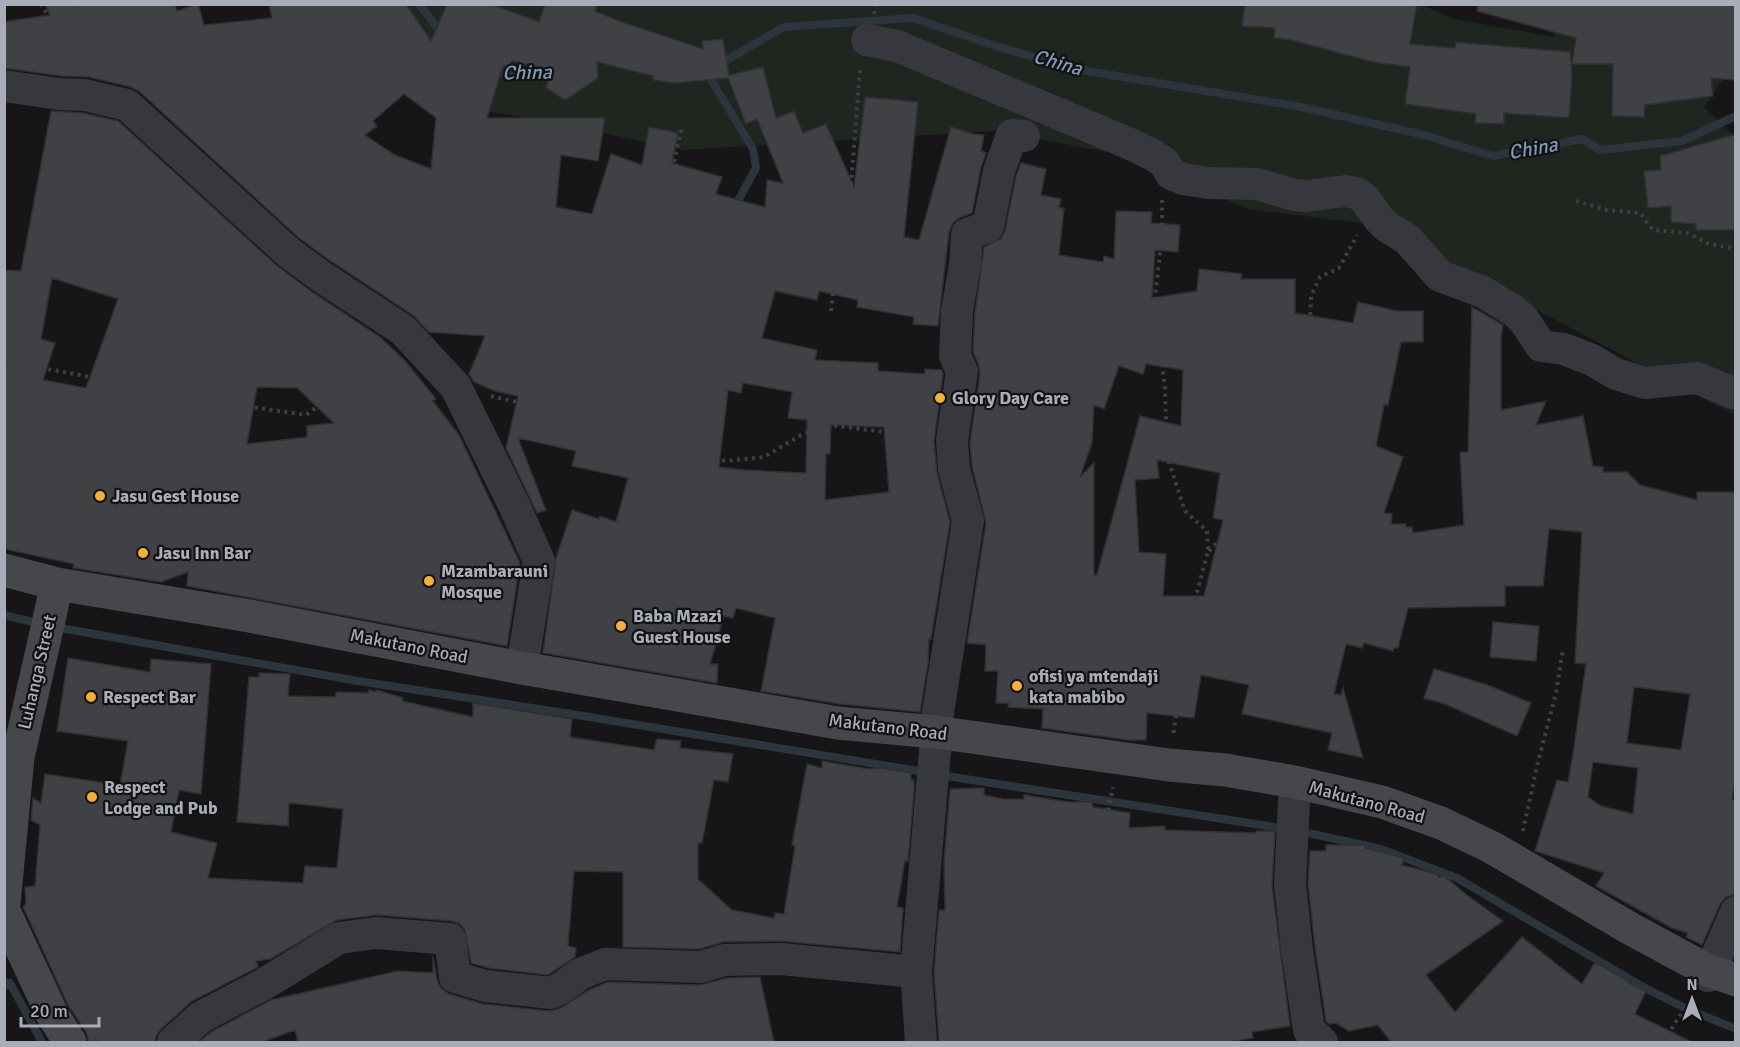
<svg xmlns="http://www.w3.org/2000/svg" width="1740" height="1047" viewBox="0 0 1740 1047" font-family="Signika,sans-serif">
  <rect width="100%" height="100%" fill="#161618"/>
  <path fill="#1e261f" d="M1420,4L1454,19L1554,37L1559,5L1735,62L1704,107L1735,137V415L1376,225L1248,209L1130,156L995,131L681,150L548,121L446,105L380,5Z"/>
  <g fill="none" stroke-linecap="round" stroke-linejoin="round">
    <path stroke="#2c353c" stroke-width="8" d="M419,4L442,34
      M720,64L784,27L913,18L995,46L1076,69L1301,107L1420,134L1493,156L1582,139L1600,150L1682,141L1736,116
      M493,73H559
      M707,73L753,149L756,168L734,208
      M4,615L41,624
      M55,627L358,681L565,713L925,772
      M940,775L1287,829
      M1299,831L1381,849L1457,878L1645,988L1685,1008L1736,1029
      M4,981L7,985L10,983L42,1042"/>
  </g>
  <path fill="#404145" stroke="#303034" stroke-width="1.5" fill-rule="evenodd" d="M45,4H175L177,11L198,4L204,25L272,18L269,4H406L431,41L447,4H491L539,22L545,4H598L595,11L619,21L703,49L702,41L723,39L729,75L763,67L776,118L794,111L803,133L826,124L854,187L865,97L918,102L904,237L919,240L951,127L973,134L984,135L981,151L986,153L981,167L972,213L961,217L953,223L949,232L938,326L913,324L914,317L857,307L858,300L819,291L817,300L775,291L762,338L817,350L815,360L878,363V371L925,374V369L942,370L943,374L934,442L937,473L950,522L931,639H929L928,663L920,712L840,704L761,691L775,618L736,608L733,618L724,616L710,664H718L717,683L543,653L556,558L572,510L599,519L600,516L616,522L628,478L572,466L576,451L518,438L546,510L537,513L506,448L518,396L495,391L474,382L469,374L485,336L429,332L413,315L332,262L299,238L139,91L131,87L89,77L61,76L4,68V22L50,15ZM512,61L552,70L546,88L565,100L598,78L597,62L653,76V80L675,83L728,78L746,124L757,119L783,183L767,180L765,207L716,194L722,177L672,163L678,133L649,127L642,165L611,154L592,214L556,207L561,155L598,161L605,118H487L503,66L509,68ZM404,94L436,118L431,169L395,155L365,135L377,126L373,121ZM743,383L792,392L788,418L807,420L806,473L743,470L719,467L728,390L741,393ZM831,425L884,427L889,492L825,500L826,454H830Z
    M1245,4H1417L1410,44L1455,48L1456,42L1570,52L1572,75L1569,118L1504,113V124L1475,123L1476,114L1405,104L1410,67L1373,62L1291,40L1274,38L1275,28L1242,26Z
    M1478,4H1736V80L1711,78L1713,96L1645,105L1644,117L1612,116L1613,64H1572L1576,38L1477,11Z
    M51,111L83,113L118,121L276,265L312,292L380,337L406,362L436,399L433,401L459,435L520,563L507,646L187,586L188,572L161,582L73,568L74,564L4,549V270L21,271ZM52,278L118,299L86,388L43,380L55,343L41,339ZM257,387L297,388L334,423L307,426V437L247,444Z
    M1736,134V230H1696V224L1671,222V206L1648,208L1644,171L1661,170L1660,156Z
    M1021,163L1046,169L1041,195L1061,199L1059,208H1064L1059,255L1103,262L1104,256L1114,259L1116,211L1152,212L1151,223L1180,225L1178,252L1155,250L1152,298L1197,291L1199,269L1242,274L1241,279H1295V313L1353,323L1358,302L1397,311H1423V342H1401L1388,405H1384L1376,446L1403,457L1384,513L1392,514L1391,524H1406V527H1412L1413,533L1464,525L1460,452H1468L1472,307L1503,325L1501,336V410L1546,401L1536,425L1583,416L1593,466L1603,467V472H1627L1640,485L1697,500V492H1736V775L1732,799L1736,800V894L1726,897L1720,904L1702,945L1686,937L1688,933L1672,928L1596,886L1604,873L1535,851L1557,780L1568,782L1573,754L1586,664L1575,663L1582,532L1549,529L1543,586H1505V606L1408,608L1398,648H1394L1393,651L1364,643L1362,648L1346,644L1334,694L1341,695L1343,688L1363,758L1328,750L1332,733L1242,714L1249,685L1201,675L1194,718L1147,713L1146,740H1129L1042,728L1043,709L1008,707L1009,703H996L998,671H985L986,645L967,643L986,523L972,466L970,442L980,374L978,363L973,352L975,313L984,247L1001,239L1005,231L1016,176ZM1146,364L1183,370L1181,426L1140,416L1097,575H1094V463L1080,477L1092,443L1094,405L1104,409L1119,366L1143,374ZM1157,460L1220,473L1213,518L1223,520L1204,596H1163L1166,554L1139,552L1135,480L1159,478ZM1634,687L1690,694L1681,750L1627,743ZM1593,762L1638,768L1633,814L1601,806L1588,797Z
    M1493,622L1539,626L1536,661L1490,657Z
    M68,658L150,672L151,659L211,664L201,794L179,790L171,832L217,843L208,878L303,883L305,866L337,868L343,809L289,803L288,826L237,822L249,677H259V673L290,674L288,696L336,697V692L368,693L369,690L376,692V690L403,698L402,701L473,717V703L572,719L570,737L654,750L657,739L681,741L680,748L733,754L728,782L714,780L702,843H698V879L732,910L774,918L775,913L784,914L795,846L792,845L807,764L822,768V761L869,769L881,768L911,773V780H914V790L908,861L905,860L897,907L903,908L900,952L781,941L723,942L699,949L623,947V872L574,871L568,946L576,948L575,957L548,975L489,968L471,963L465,930L460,924L452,921L377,915L337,920L270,959L256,961L258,967L192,1001L161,1029L156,1036L155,1042H98L96,1040L89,1042L86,1032L68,1005L23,907L26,904L25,887L35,886L40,825L31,820L33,798L41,803L45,774L120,785L128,741L57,731Z
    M1434,669L1485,684L1531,703L1517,736L1445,704L1424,698Z
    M984,788V795L1003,799H1024V795L1068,802H1092L1093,807L1130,813L1129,828L1165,826V830L1256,833V831H1275L1272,886L1290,1026L1252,1032L1253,1038L1228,1042H939L934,972L939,910H945L944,861L950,789Z
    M1326,845H1365V848L1404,858L1402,865L1436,874L1440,878L1443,875L1468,896L1503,921L1426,975L1455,1012L1522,937L1582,984L1595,962L1630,982L1629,983L1646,991L1635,1014L1692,1042H1391L1378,1025L1349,1031L1336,1023L1329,1024L1326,1021L1315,947L1308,883L1310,851H1326Z
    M433,956L437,980L441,988L449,994L483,1004L549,1011L559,1009L589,990L608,982L700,985L727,978L760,977L774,1042H298L295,1030L262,1042H199L211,1032L271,1000L398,971L433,973Z"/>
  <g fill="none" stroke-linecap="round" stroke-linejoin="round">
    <path stroke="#3d3f44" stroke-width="4" stroke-dasharray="3 4.5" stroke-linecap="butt" d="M40,4C58,27 59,37 59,66
      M874,14L876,4
      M52,20L80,4
      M1162,200V236L1154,306L1165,388L1167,456L1185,511L1207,531L1208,551L1191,615L1187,657L1179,694L1173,736
      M1576,201L1607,210L1640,213L1653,230L1688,233L1709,244L1736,249
      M831,311L840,235L851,185L860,68
      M4,361L189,395L224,403L306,415L349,383L383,349
      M189,395L208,305L237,245
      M491,396L573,415L594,372L602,321L620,278L631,240L670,180L682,127
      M573,415L624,429L650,446L726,461L764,457L801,435L829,425L924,437
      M1209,551L1221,538L1261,548L1290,483L1298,454L1308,376L1311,296L1320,277L1339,268L1357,235
      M176,575L197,396
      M1523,831L1537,766L1556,693L1563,649
      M558,1042V1019
      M1091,1042L1103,914L1104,830L1113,787
      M1664,1042L1675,1023L1693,997"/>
    <path stroke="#37383d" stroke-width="32" d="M867,40L897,46L1128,143L1153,155L1165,163L1171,174L1183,179L1209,183L1257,184L1295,195L1306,196L1345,191L1356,193L1364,198L1379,219L1386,226L1408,240L1440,276L1483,292L1514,311L1524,320L1541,346L1564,349L1592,360L1616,374L1645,383L1697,378L1736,394
      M4,86L59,94L85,95L127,105L288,252L322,277L403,330L456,387L514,505L539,561L522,668
      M1295,782L1290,884L1297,949L1309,1030L1322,1042
      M1708,976L1736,912
      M173,1042L201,1017L264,984L339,938L376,933L450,939L455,977L485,986L551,993L561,988L580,974L605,964L701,967L724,960L781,959L916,972
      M921,1042L916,972L935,751V732L968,521L954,469L952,441L962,371L955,356L957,311L965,265L967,234L988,227L999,171L1012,135L1024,136"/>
    <path stroke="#45474d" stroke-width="33" d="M4,570L57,584L244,615L522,668L838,723L935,732L1169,765L1225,770L1295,782L1382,802L1441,823L1493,848L1631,929L1707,970L1736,980
      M4,904L18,757L57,584
      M4,911L52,1014L70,1042"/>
  </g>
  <g fill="#f2b134" stroke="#111113" stroke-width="2">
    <circle cx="940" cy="398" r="6"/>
    <circle cx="100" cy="496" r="6"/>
    <circle cx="143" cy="553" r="6"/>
    <circle cx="429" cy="581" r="6"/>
    <circle cx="621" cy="626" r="6"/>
    <circle cx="1017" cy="686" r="6"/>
    <circle cx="91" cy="697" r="6"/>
    <circle cx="92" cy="797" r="6"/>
  </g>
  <g text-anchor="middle" stroke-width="4.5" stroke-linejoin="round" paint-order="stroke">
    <g font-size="18" font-weight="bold" fill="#a8adb8" stroke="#111113" text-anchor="start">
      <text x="952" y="404">Glory Day Care</text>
      <text x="112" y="502">Jasu Gest House</text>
      <text x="155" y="559">Jasu Inn Bar</text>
      <text x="441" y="577">Mzambarauni<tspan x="441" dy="21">Mosque</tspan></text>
      <text x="633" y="622">Baba Mzazi<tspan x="633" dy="21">Guest House</tspan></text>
      <text x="1029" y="682">ofisi ya mtendaji<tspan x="1029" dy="21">kata mabibo</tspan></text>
      <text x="103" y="703">Respect Bar</text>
      <text x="104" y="793">Respect<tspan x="104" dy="21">Lodge and Pub</tspan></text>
    </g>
    <g font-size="18" fill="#a8adb8" stroke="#111113">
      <text transform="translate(409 646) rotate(11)" y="6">Makutano Road</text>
      <text transform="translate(37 672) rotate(-77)" y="6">Luhanga Street</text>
      <text transform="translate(888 727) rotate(7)" y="6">Makutano Road</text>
      <text transform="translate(1367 802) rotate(15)" y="6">Makutano Road</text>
    </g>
    <g font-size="20" font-style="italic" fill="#7f9bb3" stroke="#111113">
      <text transform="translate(1058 62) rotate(16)" y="7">China</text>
      <text transform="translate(527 72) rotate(-1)" y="7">China</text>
      <text transform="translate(1533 148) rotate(-10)" y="7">China</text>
    </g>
  </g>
  <rect width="1740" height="1047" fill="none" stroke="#a8adb8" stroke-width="12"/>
  <g transform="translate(1692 999)" stroke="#111113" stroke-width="4.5" paint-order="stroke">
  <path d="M0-4.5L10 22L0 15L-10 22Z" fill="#a8adb8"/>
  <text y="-9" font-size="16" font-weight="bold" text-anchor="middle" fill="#a8adb8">N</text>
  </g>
  <path d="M21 1017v9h78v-9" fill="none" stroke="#a8adb8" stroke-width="3"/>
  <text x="30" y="1017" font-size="18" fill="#a8adb8" stroke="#111113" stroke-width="4.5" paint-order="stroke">20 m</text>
</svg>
